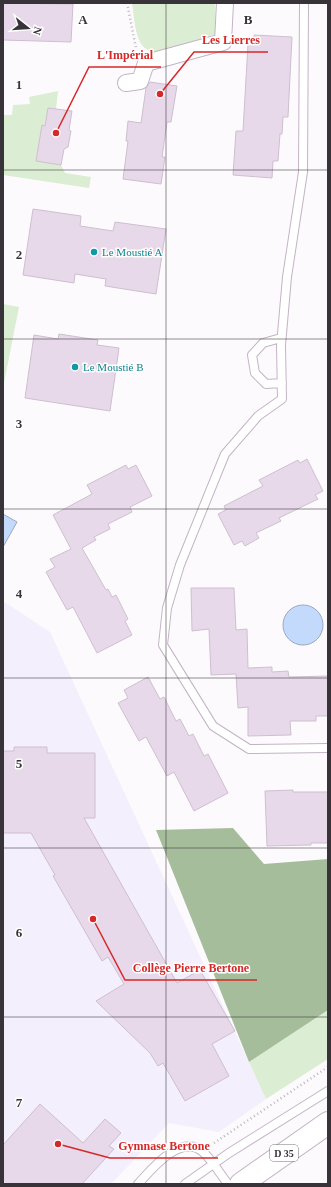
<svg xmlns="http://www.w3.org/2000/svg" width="331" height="1187" viewBox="0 0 331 1187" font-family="Georgia,serif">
  <rect width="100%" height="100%" fill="#fdfafe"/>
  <path fill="#f3effc" d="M3,601L50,632L266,1099L219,1132L169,1123L111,1184H3Z"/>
  <path fill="#dbedd2" d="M132,3H215L216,34L160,52C155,52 149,51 145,48C135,41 134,15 132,3Z
    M58,91L56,109L48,108L46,122L44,126H42L36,161L61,165L65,173L91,177L89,188L3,175V115H12L13,105L30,104L29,97Z
    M3,304L19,307L3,388Z
    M328,1010V1059L266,1099L249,1062Z"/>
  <path fill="#a6bd9b" d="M233,828L264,864L328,859V1010L249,1062L156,830Z"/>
  <path fill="#c3dafc" stroke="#99a8c2" d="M3,514L17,522L3,547Z
    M283 625a20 20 0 1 1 40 0a20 20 0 1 1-40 0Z"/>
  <path fill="#e7d8ea" stroke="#cebfd0" d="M3,3L73,4L71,42L3,40Z
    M254,35L292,37L288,117H283L282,134H280L278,161H273L272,178L233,175L236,131H243L248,44H253Z
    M150,82L177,86L171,122H167L162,157H165L161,184L123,179L128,141H126L128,121L141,123L146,88Z
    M48,108L72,111L69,130L71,131L68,147L64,149L61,165L36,161L42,125L45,126Z
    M33,209L81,216L80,226L113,231L115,222L166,229L156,294L105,286L106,279L75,274L74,283L23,275Z
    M59,334L98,340L97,345L119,348L110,411L25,398L34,335L58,339Z
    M307,459L323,491L315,495L318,499L279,518L281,521L256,533L259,538L245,546L242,541L234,545L218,514L226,510L224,506L263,486L259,480L298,460L300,463Z
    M126,465L128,469L136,465L152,496L130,507L132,512L108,524L110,529L94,537L96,540L82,548L106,590L108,589L112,597L116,595L128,619L125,621L132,635L97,653L73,607L67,610L46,572L55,567L50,559L71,549L53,515L92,494L87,485Z
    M191,588H234L236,630L247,629L248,668L272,667V672L288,671L289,677L328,676V716H316V721H290L291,735L248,736V707L238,708L236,674L211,675L209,629L192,631Z
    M148,677L160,699L164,697L176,721L180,719L189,736L193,734L204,756L208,754L228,793L194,811L174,772L167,776L146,737L139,741L118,703L128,698L124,690Z
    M14,747H47V753H95V818H84L177,983L200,970L235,1031L212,1044L229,1076L185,1101L163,1063L158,1066L150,1053L96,1001L124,984L108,957L102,961L53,876L55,875L31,833H3V751H14Z
    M293,790V792H328V843H311V845L267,846L265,791Z
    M40,1104L83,1143L105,1119L121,1133L109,1146L114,1149L82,1184H3V1145Z"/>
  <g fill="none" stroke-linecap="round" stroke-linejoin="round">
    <g stroke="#c3b4c5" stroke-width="10">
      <path id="service" d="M304,3L303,172L287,277L281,345L282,399L258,416L225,454L180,565L167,608L163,645L213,726L249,749L328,748
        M281,338L263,343L252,355L255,373L266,384L282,383
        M138,1184C151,1170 181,1132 203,1152C213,1161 220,1174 228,1184
        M185,1184L229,1153L328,1091"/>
    </g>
    <g stroke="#c3b4c5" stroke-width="18">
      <path id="minor" d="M126,83L140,81L146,63L223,42L225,3"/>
    </g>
    <g stroke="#c3b4c5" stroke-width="24">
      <path id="primary" d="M241,1184L328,1123"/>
    </g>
    <path stroke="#bab6bb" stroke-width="2.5" stroke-dasharray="1 3" stroke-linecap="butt" d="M127,3L136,48
      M214,1143L328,1067"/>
    <use href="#service" stroke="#fff" stroke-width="8"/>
    <use href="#minor" stroke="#fff" stroke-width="16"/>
    <use href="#primary" stroke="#fff" stroke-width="22"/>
  </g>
  <path fill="none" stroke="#383339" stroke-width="1" stroke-opacity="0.55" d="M166,3V1184M3,170H328M3,339H328M3,509H328M3,678H328M3,848H328M3,1017H328"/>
  <g fill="#0f9aa8" stroke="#fff" stroke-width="1.5">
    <circle cx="94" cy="252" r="4"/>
    <circle cx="75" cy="367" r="4"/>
  </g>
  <g text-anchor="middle" stroke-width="3" stroke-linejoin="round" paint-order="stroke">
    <rect fill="#fff" stroke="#747074" stroke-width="1" x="270" y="1145" width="28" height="16" rx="3"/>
    <g font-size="10" font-weight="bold" fill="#383339">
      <text x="284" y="1157">D 35</text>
    </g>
    <g font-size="11" fill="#0d838f" stroke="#fff" text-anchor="start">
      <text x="102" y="256">Le Moustié A</text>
      <text x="83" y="371">Le Moustié B</text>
    </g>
  </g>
  <g font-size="13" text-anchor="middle" font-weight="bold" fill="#383339" stroke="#fff" stroke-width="3" stroke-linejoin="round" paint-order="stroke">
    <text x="83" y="24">A</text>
    <text x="248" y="24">B</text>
    <text x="19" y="89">1</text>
    <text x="19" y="259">2</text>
    <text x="19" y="428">3</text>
    <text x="19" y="598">4</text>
    <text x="19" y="768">5</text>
    <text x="19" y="937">6</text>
    <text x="19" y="1107">7</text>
  </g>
  <path fill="none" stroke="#d62828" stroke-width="1.5" d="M160 94L194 52H268M56 133L89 67H161M93 919L125 980H257M58 1144L110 1158H218"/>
  <g fill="#d62828" stroke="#fff" stroke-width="1.5">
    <circle cx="160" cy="94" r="4"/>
    <circle cx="56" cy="133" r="4"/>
    <circle cx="93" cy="919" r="4"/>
    <circle cx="58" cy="1144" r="4"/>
  </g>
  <g font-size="12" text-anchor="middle" font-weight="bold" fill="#d62828" stroke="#fff" stroke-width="3" stroke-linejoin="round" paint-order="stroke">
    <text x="231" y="44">Les Lierres</text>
    <text x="125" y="59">L'Impérial</text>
    <text x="191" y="972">Collège Pierre Bertone</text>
    <text x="164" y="1150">Gymnase Bertone</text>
  </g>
  <rect width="331" height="1187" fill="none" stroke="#383339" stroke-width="8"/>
  <g transform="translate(28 28) rotate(107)" stroke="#ffffff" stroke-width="3" paint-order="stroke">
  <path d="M0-3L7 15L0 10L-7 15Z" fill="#383339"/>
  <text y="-6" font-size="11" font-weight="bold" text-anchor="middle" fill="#383339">N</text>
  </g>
</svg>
